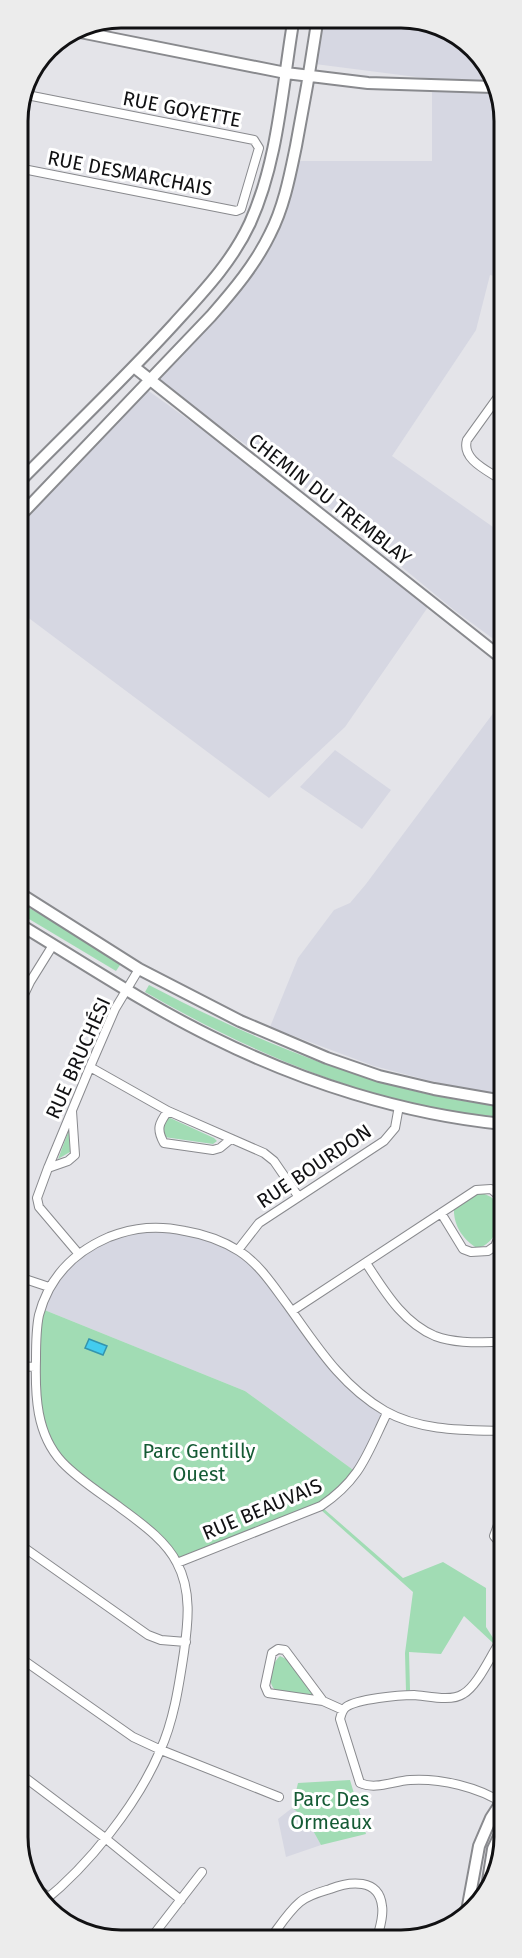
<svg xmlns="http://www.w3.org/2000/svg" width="522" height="1958" viewBox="0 0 522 1958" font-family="'Fira Sans',sans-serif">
  <rect width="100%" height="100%" fill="#e4e4e9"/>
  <path fill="#d6d7e2" d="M427,21L478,53L503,108V278L490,275L476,330L392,456L503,534V646L454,610L296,480L157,382L228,305L255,269L288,202L299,161H432V79L315,64L322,23Z
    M146,389L283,488L428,607L345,727L269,798L18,610V528Z
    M503,700V1100L374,1066L270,1027L298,958L334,910L350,903L366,884Z
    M335,750L391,790L362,829L300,787Z
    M164,1228L216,1242L241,1256L254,1267L270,1285L313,1346L384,1414L356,1472L245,1391L42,1309L64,1268L100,1243L137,1230Z
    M292,1808L306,1818L321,1845L286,1857L278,1819Z"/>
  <path fill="#a1dcb4" d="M19,902L122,962L116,971L19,913Z
    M149,985C255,1041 383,1095 503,1106V1117C376,1107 255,1055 145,992Z
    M168,1117L214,1138L217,1141L213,1144L164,1137C162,1128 161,1123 168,1117Z
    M69,1130L70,1152L58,1159Z
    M476,1193C512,1193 503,1243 477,1248C463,1240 453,1225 454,1208Z
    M42,1309L245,1391L356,1472L321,1503L178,1560L152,1530L62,1460L49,1439L42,1418L38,1355Z
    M324,1509L403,1578L443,1562L486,1588V1627L495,1641L493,1643L464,1616L441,1654L409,1652L410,1690L406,1691L405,1653L413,1592L321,1510Z
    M280,1656L286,1659L313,1691L314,1693L311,1696L275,1690C266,1681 271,1664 280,1656Z
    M350,1780L366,1834L321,1845L306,1818L292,1808L298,1783Z"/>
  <path fill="#43ccef" stroke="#3494ad" stroke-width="1.5" d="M89,1339L107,1346L103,1355L85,1348Z"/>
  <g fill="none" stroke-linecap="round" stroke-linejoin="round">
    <g stroke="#898a8e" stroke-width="10">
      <path id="street" d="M18,168L236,211L241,209L259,148L254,140L27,95
        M503,390L467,440C461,460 489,471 503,481
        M19,1005L30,982L53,945
        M90,1067L168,1111L264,1153L274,1161L298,1196
        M168,1111C159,1123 156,1129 164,1143L213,1150L220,1148L231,1139
        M48,1168L68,1161L75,1155L72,1111
        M441,1213L463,1249L471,1252L488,1251L495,1246L504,1227
        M238,1250L259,1223L384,1141L395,1128L399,1106
        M78,1253L39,1207L37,1198L48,1168L90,1067L115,1009L139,969
        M366,1263C384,1290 402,1322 435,1336C456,1344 481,1342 504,1342
        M19,1277L49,1287
        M292,1311L476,1190L491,1189L504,1200
        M19,1366L35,1367
        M504,1521L498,1525L494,1536L499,1542H504
        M19,1544L148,1635L161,1640L186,1642
        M177,1563L321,1506C361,1479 367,1454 387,1413
        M504,1642L498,1645C489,1659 477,1686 463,1694C451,1702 428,1696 414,1695C399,1695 357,1699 346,1707C342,1710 341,1715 340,1719L360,1783C376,1790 393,1781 410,1780C440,1778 479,1787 504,1804
        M19,1657L133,1737L161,1750L279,1797
        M323,1701L285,1650L278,1649L272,1653L265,1686L268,1693L323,1701L343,1710
        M19,1773L105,1838L181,1900
        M36,1888L49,1897
        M43,1902C88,1866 137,1805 160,1751C174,1720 179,1685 184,1652C188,1623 192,1591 177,1563C165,1539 139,1522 118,1506C99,1492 78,1479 62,1462C36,1434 35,1395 36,1359C36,1344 36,1329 39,1315C49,1277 74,1252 109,1237C135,1227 158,1225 185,1231C203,1234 223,1241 239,1251C259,1264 272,1284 286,1303C315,1343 340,1385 385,1411C420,1431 464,1430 504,1431
        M151,1938L202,1872
        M270,1939C279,1927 288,1912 300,1902C308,1895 320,1892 330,1889C350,1881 379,1878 382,1906C384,1917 379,1929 377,1939"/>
    </g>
    <g stroke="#898a8e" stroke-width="14">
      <path id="secondary" d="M75,31L286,73L368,83L493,87
        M134,367L503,659
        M18,483C70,430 124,379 174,324C203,292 232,262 250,223C278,161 282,89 293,23
        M18,518L211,316C233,291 255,265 270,234C284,207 290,175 296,146C304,105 311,64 317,23
        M19,893L139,969L240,1021L327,1058L379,1076L434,1089L503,1101
        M19,924C82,962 145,1004 212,1037C302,1082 403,1114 503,1124
        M488,1881L493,1849L504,1826
        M467,1911L479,1846L491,1818L504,1798"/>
    </g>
    <use href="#street" stroke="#fff" stroke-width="8"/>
    <use href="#secondary" stroke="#fff" stroke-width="10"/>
  </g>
  <g text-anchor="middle" stroke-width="6" stroke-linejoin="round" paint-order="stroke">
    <g font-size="20" fill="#111113" stroke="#fff">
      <text transform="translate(182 109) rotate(11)" y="7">RUE GOYETTE</text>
      <text transform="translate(130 173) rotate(11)" y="7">RUE DESMARCHAIS</text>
      <text transform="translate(330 499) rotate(38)" y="7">CHEMIN DU TREMBLAY</text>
      <text transform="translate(78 1058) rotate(-66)" y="7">RUE BRUCHÉSI</text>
      <text transform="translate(314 1166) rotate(-34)" y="7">RUE BOURDON</text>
      <text transform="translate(262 1509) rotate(-23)" y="7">RUE BEAUVAIS</text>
    </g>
    <g font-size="20" fill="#155b35" stroke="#fff">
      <text x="199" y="1458">Parc Gentilly<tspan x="199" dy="23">Ouest</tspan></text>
      <text x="331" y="1806">Parc Des<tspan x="331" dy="23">Ormeaux</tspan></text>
    </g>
  </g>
  <path d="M0 0H522V1958H0ZM121 28H401A93 93 0 0 1 494 121V1837A93 93 0 0 1 401 1930H121A93 93 0 0 1 28 1837V121A93 93 0 0 1 121 28Z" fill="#ececec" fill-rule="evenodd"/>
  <path fill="none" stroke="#111113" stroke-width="3" d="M121 28H401A93 93 0 0 1 494 121V1837A93 93 0 0 1 401 1930H121A93 93 0 0 1 28 1837V121A93 93 0 0 1 121 28Z"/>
</svg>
